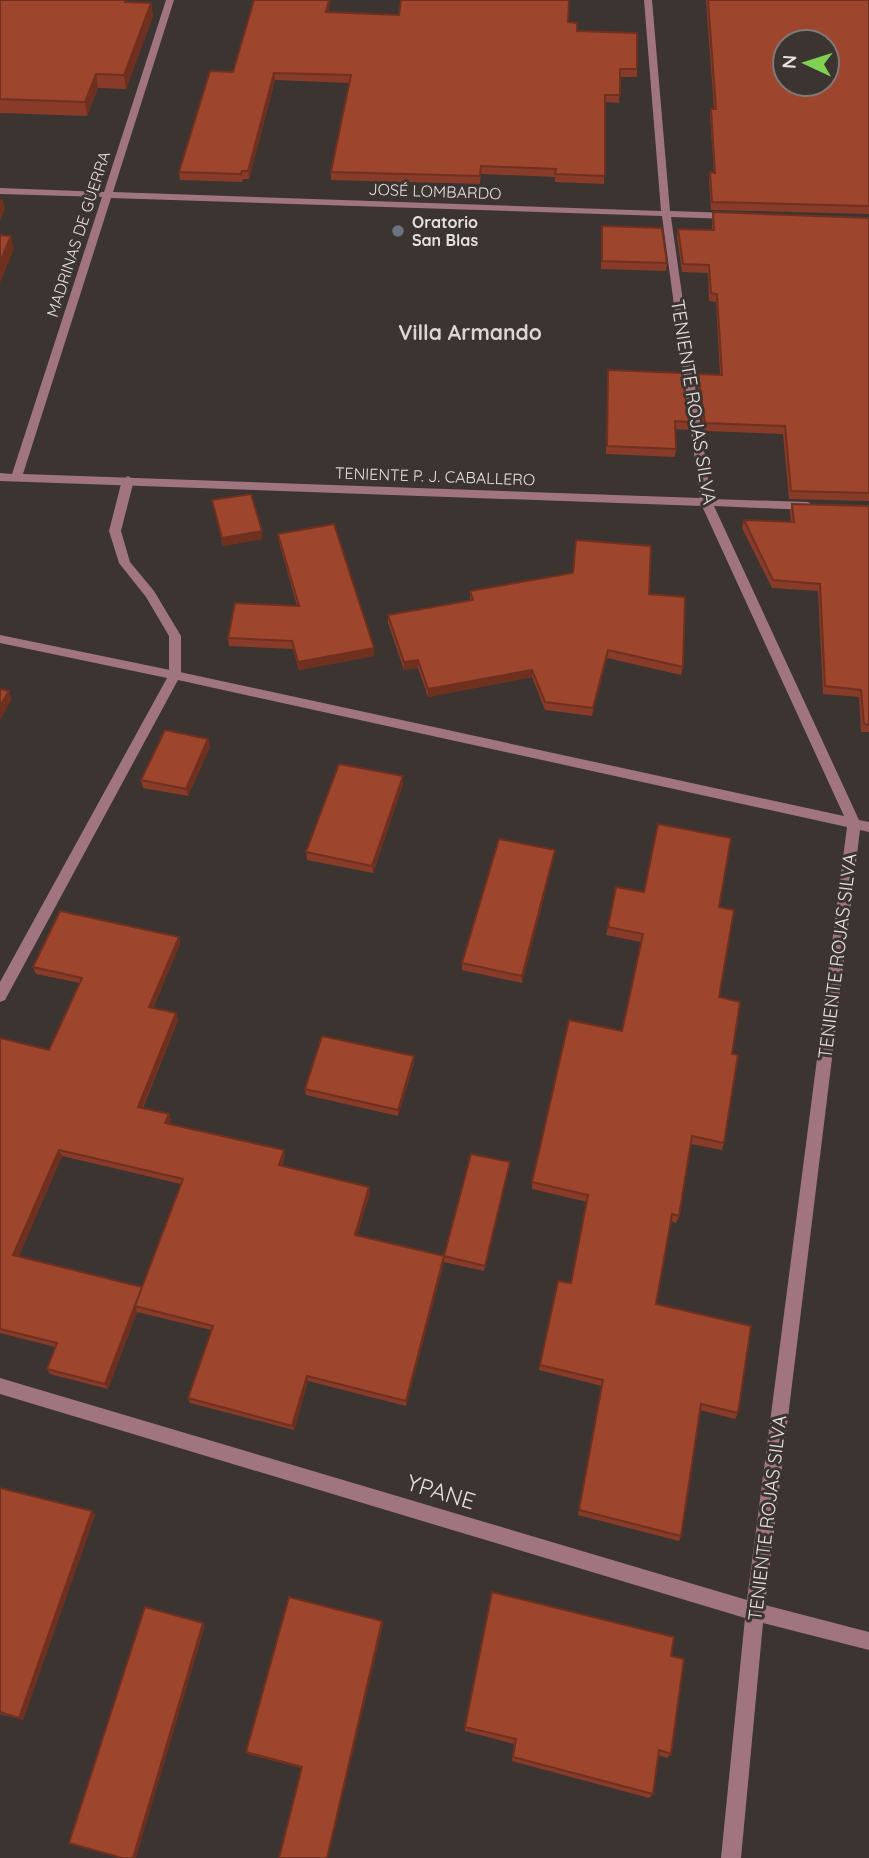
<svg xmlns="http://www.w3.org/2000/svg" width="869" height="1858" viewBox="0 0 869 1858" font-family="Quicksand,sans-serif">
  <rect width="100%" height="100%" fill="#3b3431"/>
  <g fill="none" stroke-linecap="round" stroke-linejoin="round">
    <path fill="#a17580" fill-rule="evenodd" d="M128,476L134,480L121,531L130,562L154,591L181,636V675L175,679L169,675V636L146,597L119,563L109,531L122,480Z"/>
    <path fill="#a17580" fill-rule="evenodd" d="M166,0H174L113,192L661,211L644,0H652L670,211L731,213L736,216L731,219L671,217L711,499L808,502L814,506L808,510L714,506L859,820L869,822V832L860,830L765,1605L869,1632V1650L763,1623L741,1858H721L745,1618L0,1394V1378L747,1600L847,827L178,680L5,1000L0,1002V982L167,678L0,643V635L175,671L844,816L702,506L0,481V473L12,474L102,197L0,194V188L104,192ZM111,198L662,216L700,498L23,474Z"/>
  </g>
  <path fill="#883b28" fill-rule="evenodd" d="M0,0L151,3L153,16L126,89L98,88L87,116L0,113Z
    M706,0H869V214L711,210L709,180L710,172L714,173L710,116L711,109H714Z
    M328,12L568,22L577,31L637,69V77H620L619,103L605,102L604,184L555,182V177L481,174L480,184L331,180V172L349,83L275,80L249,179H243L242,182L180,180L179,172L233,72Z
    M713,212L869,493V501L789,499L783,434L704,431L697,382L698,374H720L716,302L709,301L708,273L682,272L677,237L678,229L712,230V220Z
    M602,226L667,263L666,271L601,269Z
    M608,370L689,422L688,430L675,429L676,449L675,457L606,454Z
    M212,500L262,539L223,546Z
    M792,504L869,506V732H861L859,697L823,694L818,591L772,588L742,528L744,520L791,522L790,512Z
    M278,534L374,656L299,670L293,649L229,646L228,638L297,606L279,542Z
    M470,591L649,594L683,667L681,675L607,658L592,716L545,710L532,677L428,697L418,668L404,670L388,623V615L470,601Z
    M208,739L210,747L188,796L143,788L141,780Z
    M403,776V784L373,873L307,860L306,852Z
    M555,850L554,857L522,983L462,970V963Z
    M719,907V997L732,1054L724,1143L722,1150L691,1144L679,1216L676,1223L671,1221L656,1304L738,1413L735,1419L700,1410L681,1536L679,1541L578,1515L602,1386L539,1370L558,1281L571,1283L587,1202L532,1189V1182L622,1031L641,942L606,935L608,927Z
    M179,937L180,944L153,1008L176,1013L178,1020L143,1108L169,1114L171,1120L169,1124L285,1156L282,1166L370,1193L357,1235L444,1256L510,1162L484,1271L444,1262L406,1406L308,1381L294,1430L190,1403L188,1398L211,1330L137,1312L108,1389L50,1374L47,1369L55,1347L0,1333V1038L49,1050L80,983L36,974L33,967ZM62,1156L181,1184L142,1287L18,1257Z
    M414,1056V1063L398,1116L306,1095L305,1089Z
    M0,1488L95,1515L23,1720L0,1714Z
    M383,1625L301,1768L248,1754L246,1752Z
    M671,1656V1754L667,1758L658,1755L653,1794L649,1798L512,1761L514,1744L465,1731V1727Z"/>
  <path fill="#6f3020" d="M329,0H331L327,20L326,12Z
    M151,3L153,16L126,89L124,75Z
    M274,73L275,80L249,179L248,171Z
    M96,74L98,88L87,116L85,102Z
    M2,196L5,209L0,221V201Z
    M11,236L14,249L0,283V262Z
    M262,531V539L223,546L222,538Z
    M374,648V656L299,670L298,662Z
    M608,650L607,658L592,716L593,708Z
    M418,660V668L404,670V662Z
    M532,670V677L428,697V689Z
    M9,691L12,699L0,720V706Z
    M208,739L210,747L188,796L186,789Z
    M403,776V784L373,873L372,866Z
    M555,850L554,857L522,983V976Z
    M179,937L180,944L151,1014L149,1007Z
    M176,1013L178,1020L140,1113L138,1107Z
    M414,1056V1063L398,1116V1110Z
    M169,1114L171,1120L167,1129L165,1123Z
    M59,1150L62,1156L17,1261L13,1255Z
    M284,1150L285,1156L280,1171L279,1165Z
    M510,1162L509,1169L484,1271L485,1266Z
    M369,1187L370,1193L356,1240L355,1235Z
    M444,1256V1262L406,1406V1401Z
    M135,1306L137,1312L108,1389L105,1384Z
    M307,1376L308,1381L294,1430L292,1426Z
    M92,1511L95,1515L23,1720L19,1718Z
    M382,1621L383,1625L328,1858H327Z
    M203,1623L205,1626L136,1858H133Z"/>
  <path fill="#9e452e" stroke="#6f3020" stroke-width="2" fill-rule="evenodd" d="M0,0H126L125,2L151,3L124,75L96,74L85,102L0,99Z
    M254,0H329L326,12L399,15L401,0H569L568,22L577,23V31L637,33V69H620V95H605V176L555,174L556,169L481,166L480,176L331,172L351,75L274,73L248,171H242L241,174L179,172L210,71L233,72Z
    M708,0H869V206L712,202L710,172L715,173L711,109H716ZM785,42H827V84H785Z
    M713,212L869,218V493L791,491L785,426L705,423L698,374L722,375L717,294L711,293L709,265L683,264L678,229L714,230Z
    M602,226L662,228L667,263L602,261Z
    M0,235L11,236L0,262Z
    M608,370L682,373L689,422L675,421L676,449L607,446Z
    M251,494L262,531L222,538L212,500Z
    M792,504L869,506V725L864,724L861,690L825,686L820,584L773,580L744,520L794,522Z
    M334,524L374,648L298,662L292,641L228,638L235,603L299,606L278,534Z
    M576,540L651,546L649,594L685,597L683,667L608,650L593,708L545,702L532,670L428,689L418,660L404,662L388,615L473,600L470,591L573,573Z
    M0,689L9,691L0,706Z
    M165,730L208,739L186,789L141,780Z
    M339,764L403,776L372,866L306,852Z
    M658,824L731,838L719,907L734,910L719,997L740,1002L732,1054L738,1055L724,1143L692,1136L679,1216L672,1214L656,1304L751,1326L738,1413L701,1404L681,1536L579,1510L603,1380L540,1365L558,1281L571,1283L588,1195L532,1182L569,1020L622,1031L643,934L608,927L616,887L644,892Z
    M499,839L555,850L522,976L462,963Z
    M60,911L179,937L149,1007L176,1013L138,1107L169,1114L165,1123L284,1150L279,1165L369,1187L355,1235L444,1256L406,1401L307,1376L292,1426L188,1398L213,1326L135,1306L142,1287L105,1384L47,1369L57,1343L0,1329V1038L49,1050L82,978L33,967ZM59,1150L183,1179L142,1287L13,1255Z
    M322,1036L414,1056L398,1110L305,1089Z
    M471,1154L510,1162L485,1266L444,1256Z
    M0,1488L92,1511L19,1718L0,1712Z
    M492,1592L674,1637L671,1656L684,1659L671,1754L659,1750L653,1794L513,1757L516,1739L465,1727Z
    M289,1597L382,1621L327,1858H279L302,1767L246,1752Z
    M145,1607L203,1623L133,1858H122L69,1843Z"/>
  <circle fill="#6b7280" stroke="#3b3431" stroke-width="2.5" cx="398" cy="231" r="7"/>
  <g text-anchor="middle" stroke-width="6" stroke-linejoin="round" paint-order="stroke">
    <g font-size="16" fill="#e5e1df" stroke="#3b3431">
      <text transform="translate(435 191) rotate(2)" y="6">JOSÉ LOMBARDO</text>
      <text transform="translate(78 234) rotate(-72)" y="6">MADRINAS DE GUERRA</text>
      <text transform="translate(435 476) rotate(2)" y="6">TENIENTE P. J. CABALLERO</text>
    </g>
    <g font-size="16" font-weight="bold" fill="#e5e1df" stroke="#3b3431" text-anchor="start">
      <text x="412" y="228">Oratorio<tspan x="412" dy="18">San Blas</tspan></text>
    </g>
    <g font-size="19" fill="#e5e1df" stroke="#3b3431">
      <text transform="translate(694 402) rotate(81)" y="7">TENIENTE ROJAS SILVA</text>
      <text transform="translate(837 956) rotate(-83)" y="7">TENIENTE ROJAS SILVA</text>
      <text transform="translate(767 1518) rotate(-83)" y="7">TENIENTE ROJAS SILVA</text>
    </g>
    <g font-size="21" font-weight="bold" fill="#ddd5d1" stroke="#3b3431">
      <text x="470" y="340">Villa Armando</text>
    </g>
    <g font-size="23" fill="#e5e1df" stroke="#3b3431">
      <text transform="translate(441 1492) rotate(17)" y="8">YPANE</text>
    </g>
  </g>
  <g transform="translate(806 63) rotate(274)"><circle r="33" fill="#3b3431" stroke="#7f7977" stroke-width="2"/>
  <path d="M0-5L12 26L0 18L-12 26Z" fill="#80d051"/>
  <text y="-10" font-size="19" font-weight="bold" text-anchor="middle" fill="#e5e1df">N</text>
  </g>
</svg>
